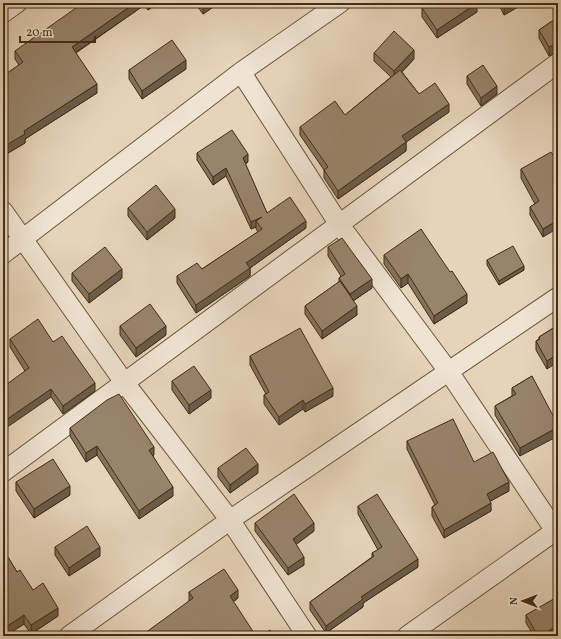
<svg xmlns="http://www.w3.org/2000/svg" width="561" height="639" viewBox="0 0 561 639" font-family="Vollkorn,serif">
  <rect width="100%" height="100%" fill="#e6d4ba"/>
  <filter id="stains"><feTurbulence type="fractalNoise" baseFrequency=".005" numOctaves="4"/><feColorMatrix values="0 0 0 0 .2 0 0 0 0 .09 0 0 0 0 .02 0 0 0 .5 -.17"/></filter>
  <radialGradient id="worn" r=".72"><stop offset=".6" stop-color="#630" stop-opacity="0"/><stop offset="1" stop-color="#630" stop-opacity=".3"/></radialGradient>
  <g fill="none" stroke-linecap="round" stroke-linejoin="round">
    <g stroke="#6c573e" stroke-width="21">
      <path id="street" d="M3,13L17,3
        M241,72L339,224L449,372L558,535
        M3,211L124,382L230,520L307,636
        M3,254L241,72L340,3
        M3,472L558,63
        M69,636L230,520L558,297
        M407,636L558,529"/>
    </g>
    <use href="#street" stroke="#efe3d2" stroke-width="19"/>
  </g>
  <path fill="#83725c" stroke="#432d15" d="M143,3V6L76,53L97,93L25,139V143L3,156V76L19,65L15,59V51Z
    M143,3H158L148,10Z
    M195,3H219L203,14Z
    M498,3H525L504,15Z
    M422,8L477,12L437,38L422,17Z
    M558,17V53L556,52L549,56L539,38V30Z
    M374,53L414,59L402,72L419,94L449,112L406,142V151L338,199L324,178V170L300,135V127L345,115L391,77L374,61Z
    M186,69L142,99L129,79V70Z
    M467,76L497,94L481,106L467,84Z
    M197,153L248,162L245,164L267,213L306,228L250,268V276L196,313L177,283V276L202,269L258,232L256,229V227L251,229L226,176L213,185L197,160Z
    M553,155L543,237L530,215V207L535,204L521,178V169Z
    M128,208L175,218L147,240L128,216Z
    M328,247L372,288L353,301L357,315L322,339L305,314V306L339,282V278L341,276L328,256Z
    M384,255L467,303L434,324L408,283L401,288L384,264Z
    M487,260L524,270L499,285L487,265Z
    M72,273L122,278L89,303L72,281Z
    M558,325L547,369L536,350V341L539,339V337Z
    M120,326L166,335L136,357L120,335Z
    M10,339L53,342L95,391L63,414L51,397L25,371L10,347Z
    M250,356L333,396L305,412L303,409L279,425L264,404V395L266,394L250,365Z
    M532,376L520,456L495,415V406L512,396V388Z
    M172,381L211,398L189,414L172,390Z
    M70,428L154,455L153,456L173,496L139,519L97,455L86,462L70,436Z
    M407,441L474,462L509,491L490,501L491,511L444,538L432,516V507L435,505L407,449Z
    M218,468L258,473L230,493L218,477Z
    M16,482L70,495L34,518L16,491Z
    M358,506L418,567L363,603V607L326,633L310,610V602L372,557V553L378,550L358,514Z
    M255,523L314,531L296,544L304,565L288,575L255,531Z
    M55,547L100,556L69,576L55,555Z
    M3,549L17,572L33,590L58,616L31,634L24,624L5,636H3Z
    M189,592L238,598L233,602L189,601Z
    M558,598V634L555,636H534L526,623V615Z"/>
  <path fill="#6a5c4b" stroke="#432d15" d="M135,3H143V6L72,55V47Z
    M149,3H158L148,10V4Z
    M211,3H219L203,14V8Z
    M477,3V12L437,38V30Z
    M510,3H525L504,15V6Z
    M556,44V52L549,56V47Z
    M414,50V59L394,80V71Z
    M186,60V69L142,99V91Z
    M97,84V93L25,139V143L3,156V147L24,131Z
    M497,86V94L481,106V98Z
    M449,104V112L402,145V136Z
    M406,142V151L338,199V191Z
    M248,154V162L243,166V158Z
    M226,168V176L213,185V177Z
    M175,209V218L147,240V232Z
    M262,217L256,221V227L251,229V222Z
    M558,220V228L543,237V229Z
    M306,221V228L250,268V276L196,313V305L246,263Z
    M524,266V270L499,285V281Z
    M122,269V278L89,303V294Z
    M408,274V283L401,288V279Z
    M372,279V288L350,303V294Z
    M467,294V303L434,324V316Z
    M357,306V315L322,339V331Z
    M166,326V335L136,357V348Z
    M558,354V362L547,369V361Z
    M95,383V391L63,414V406Z
    M333,388V396L305,412V404Z
    M51,389V397L3,430V422Z
    M211,390V398L189,414V405Z
    M303,400V409L279,425V417Z
    M558,427V436L520,456V448Z
    M97,446V455L86,462V453Z
    M154,447V455L149,459V450Z
    M258,464V473L230,493V485Z
    M509,482V491L487,503V494Z
    M70,486V495L34,518V509Z
    M173,487V496L139,519V511Z
    M491,503V511L444,538V530Z
    M314,523V531L293,547V539Z
    M100,547V556L69,576V568Z
    M304,557V565L288,575V568Z
    M418,559V567L363,603V607L326,633V626L361,597Z
    M238,590V598L230,604V596Z
    M58,608V616L31,634V625Z
    M24,615V624L5,636H3V629Z
    M558,625V634L555,636H540Z"/>
  <path fill="#98846b" stroke="#432d15" d="M83,3H135L72,47L97,84L24,131L25,134L3,147V76L23,62L15,51Z
    M199,3H211L203,8Z
    M430,3H477L437,30L422,8Z
    M502,3H510L504,6Z
    M558,17V44H556L549,47L539,30Z
    M394,31L414,50L394,71L374,53Z
    M172,40L186,60L142,91L129,70Z
    M483,65L497,86L481,98L467,76Z
    M400,70L419,94L435,83L449,104L402,136L406,142L338,191L324,170L328,167L300,127L335,101L345,115Z
    M232,130L248,154L243,158L267,213L290,197L306,221L246,263L250,268L196,305L177,276L197,263L202,269L262,229L256,221L262,217L251,222L226,168L213,177L197,153Z
    M551,152L553,155L558,152V220L543,229L530,207L539,201L521,169Z
    M156,185L175,209L147,232L128,208Z
    M421,229L450,272L452,271L467,294L434,316L408,274L401,279L384,255Z
    M342,238L372,279L350,294L339,278L345,274L328,247Z
    M513,246L524,266L499,281L487,260Z
    M105,247L122,269L89,294L72,273Z
    M340,281L357,306L322,331L305,306Z
    M150,304L166,326L136,348L120,326Z
    M38,319L53,342L62,336L95,383L63,406L51,389L3,422V387L29,368L10,339Z
    M558,325V354L547,361L536,341L540,339L539,337Z
    M300,328L333,388L305,404L303,400L279,417L264,395L269,392L250,356Z
    M194,366L211,390L189,405L172,381Z
    M532,376L558,425V427L520,448L495,406L516,394L512,388Z
    M119,394L154,447L149,450L173,487L139,511L97,446L86,453L70,428L107,400Z
    M453,419L474,462L493,452L509,482L487,494L491,503L444,530L432,507L438,503L407,441Z
    M246,448L258,464L230,485L218,468Z
    M53,459L70,486L34,509L16,482Z
    M294,494L314,523L293,539L304,557L288,568L255,523Z
    M377,494L418,559L361,597L363,599L326,626L310,602L374,556L372,553L382,547L358,506Z
    M87,526L100,547L69,568L55,547Z
    M3,549L17,572L20,570L33,590L43,583L58,608L31,625L24,615L3,629Z
    M224,569L238,590L230,596L256,636H141L193,598L189,592Z
    M557,597L558,598V625L540,636H538L526,615Z
    M270,630L275,636H262Z"/>
  <rect width="561" height="639" fill="none" stroke="#e6d4ba" stroke-width="16"/>
  <rect x="4" y="4" width="553" height="631" fill="none" stroke="#432d15" stroke-width="2"/>
  <rect x="8" y="8" width="545" height="623" fill="none" stroke="#432d15"/>
  <g transform="translate(523 601) rotate(270)" stroke="#efe3d2" stroke-width="3" paint-order="stroke">
  <path d="M0-3L7 15L0 10L-7 15Z" fill="#432d15"/>
  <text y="-6" font-size="11" font-weight="bold" text-anchor="middle" fill="#432d15">N</text>
  </g>
  <path d="M20 36v6h75v-6" fill="none" stroke="#432d15" stroke-width="2"/>
  <text x="26" y="36" font-size="12" fill="#432d15" stroke="#efe3d2" stroke-width="3" paint-order="stroke">20 m</text>
  <rect width="100%" height="100%" filter="url(#stains)"/>
  <rect width="100%" height="100%" fill="url(#worn)"/>
</svg>
